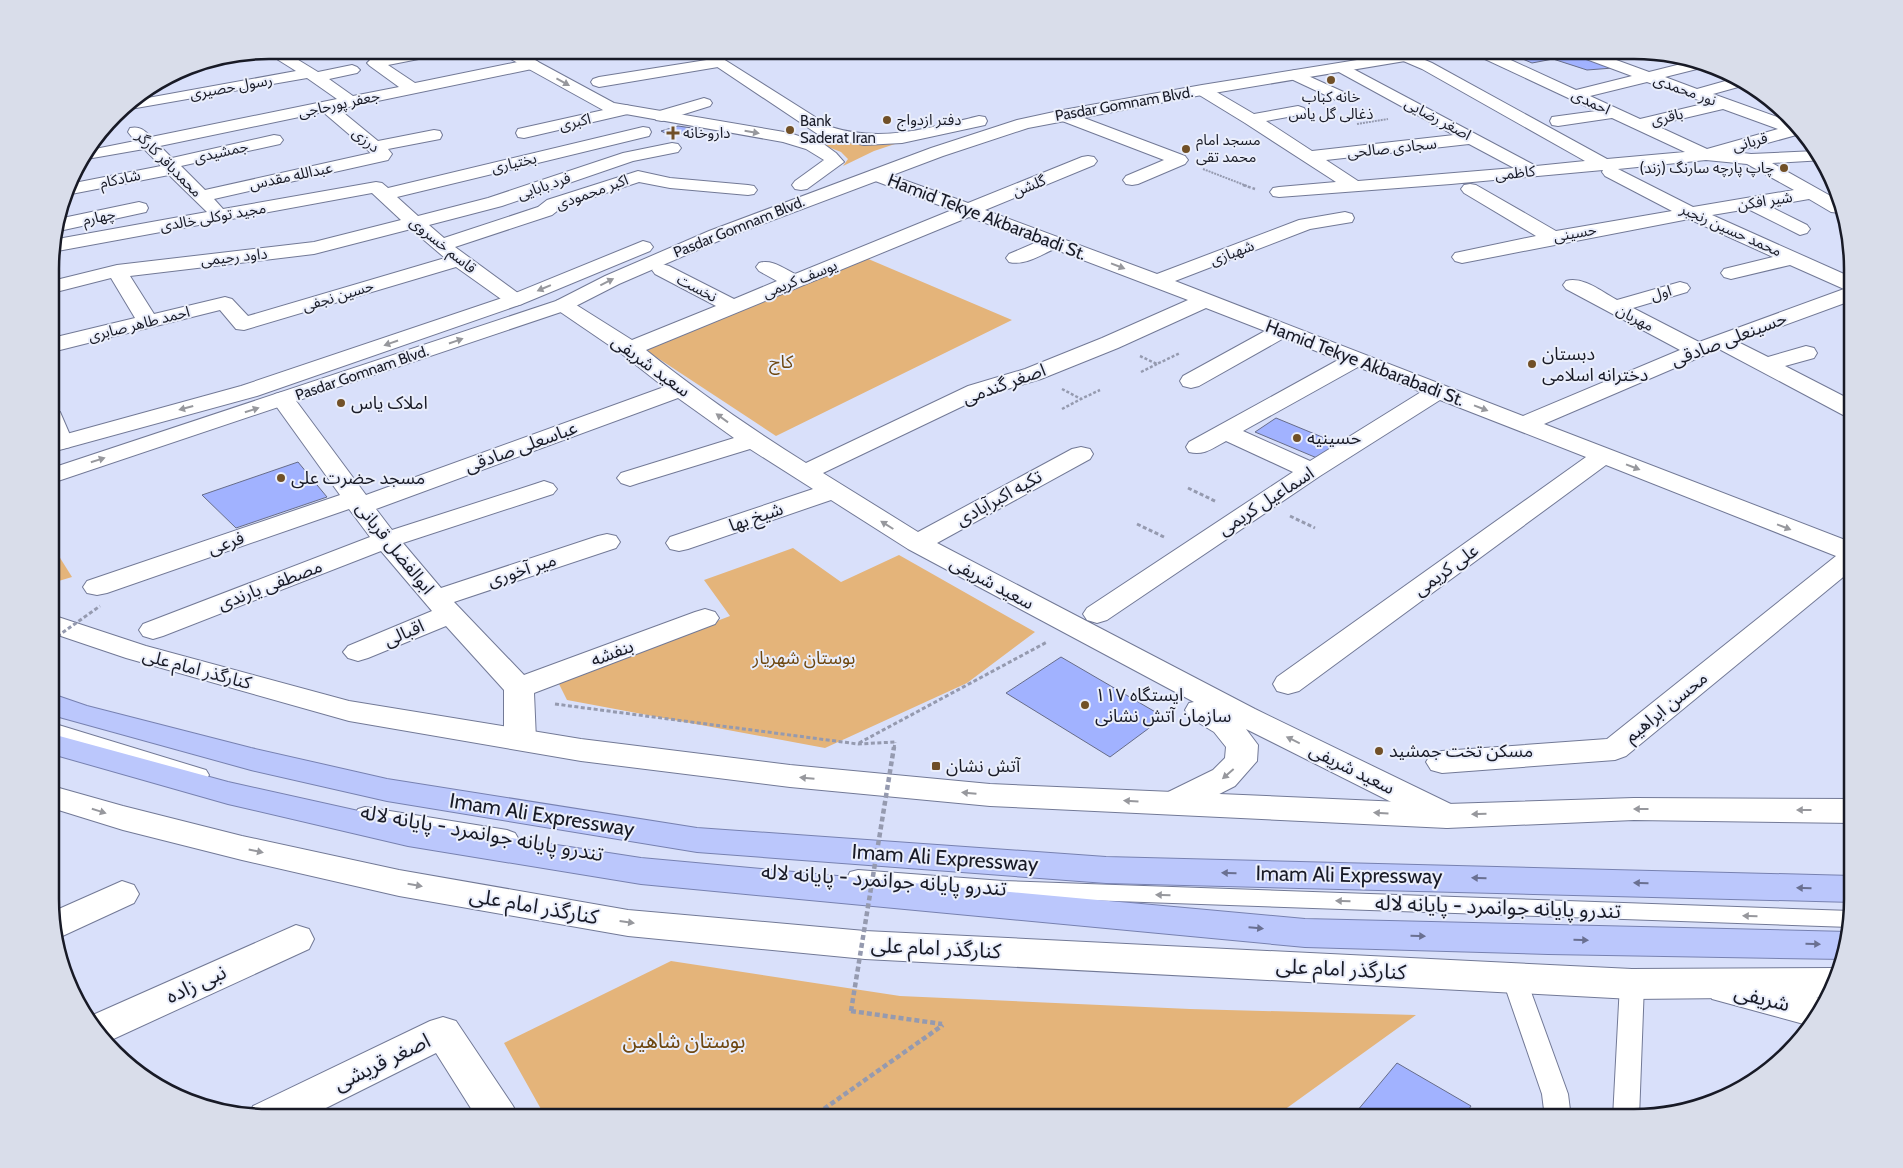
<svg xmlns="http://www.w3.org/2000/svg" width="1903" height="1168" viewBox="0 0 1903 1168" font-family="Cabin,'Noto Sans Arabic',sans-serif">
  <rect width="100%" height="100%" fill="#d9e0fa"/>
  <path fill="#e4b47a" d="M820,134L869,145L895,144L874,151L843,166L848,159L841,152L808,139Z
    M866,258L1012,320L776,436L644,349Z
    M52,545L72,577L52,583Z
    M793,548L841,582L899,555L1035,632L967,683L825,748L567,700L558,682L730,616L704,580Z
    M671,961L900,996L1190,1009L1416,1015L1273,1118H546L504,1043Z"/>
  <path fill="#a1b2ff" stroke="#666c89" d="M1514,50H1560L1613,68L1587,70L1553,59L1532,63L1504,51Z
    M678,126L699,129L671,136L661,131Z
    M1276,418L1339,444L1317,458L1255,432Z
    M298,462L327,497L236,528L202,495Z
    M1061,657L1164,717L1110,757L1006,693Z
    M1397,1063L1471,1106L1463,1118H1368L1357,1111Z"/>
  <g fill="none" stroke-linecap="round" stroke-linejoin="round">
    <g stroke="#727996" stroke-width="2">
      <path id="service" d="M52,723L206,770L209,775L206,780L199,782L52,736Z
        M365,807L507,830L515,833L518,838L515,843L507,846L358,819L355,814L358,809Z
        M858,870L1003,881L1851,911L1853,913L1850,927L1003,897L858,886L850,884L847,878L850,872Z
        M1514,969L1522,972L1526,978L1568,1094L1571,1118H1545L1542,1094L1502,978L1506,972Z
        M1632,975L1640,977L1644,984L1639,1118H1613L1620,984L1624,977Z"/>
    </g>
    <g stroke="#727996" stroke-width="2">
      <path id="minor" d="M269,50H282L318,72L352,65L357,67L360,70L357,73L329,79L353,96L399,87L370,66L367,63L370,60L420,50H451L449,53L444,54L388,65L415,83L532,59L537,61L540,64L537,67L532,69L339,109L378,141L434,130L440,131L442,135L440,139L388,149L392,154L388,160L214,199L223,209L376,182L382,183L388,188L643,127L649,128L651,132L649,136L397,197L418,216L488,198L623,153L672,143L678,144L681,148L678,152L633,161L502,206L429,225L444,238L538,207L547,200L638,171L670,178L748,185L754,186L757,190L754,194L748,195L670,188L639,182L561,208L552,215L455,247L522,296L525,300L522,304L515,306L508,304L456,267L244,330L236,329L220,310L52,352V338L135,318L111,278L52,293V281L117,265L314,242L401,220L372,193L52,252V240L207,212L169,175L66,195L69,184L161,166L144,149L81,160L90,150L135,141L128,132L130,128C140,126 144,130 151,137L337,99L307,78L119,111L131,101L296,71L264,51ZM323,112L371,153L205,190L181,166L280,144L283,140L280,136L274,135L172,158L160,146ZM411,229L445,258L248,316L232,299L225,297L154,314L130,276L314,254Z
        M1470,50H1489L1576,90L1632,76L1570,53L1568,50H1589L1649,72L1697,60L1709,66L1665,77L1697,89L1736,78L1749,84L1713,94L1788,121L1800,134L1735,152L1751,154L1816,151L1824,160L1772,163L1836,199L1840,213L1831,212L1809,199L1769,206L1807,225L1810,229L1807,233L1800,235L1748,209L1712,215L1853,278V300L1738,342L1768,357L1806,346L1814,348L1817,353L1814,358L1785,366L1853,401V418L1845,416L1719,349L1544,424L1853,543V569L1626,756L1615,760L1442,773L1431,770L1426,762L1431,754L1442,751L1607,739L1836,556L1606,465L1299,691L1288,694L1277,691L1273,684L1277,677L1586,457L1440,400L1320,476L1107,620L1097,623L1087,620L1083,614L1087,608L1293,472L1226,441C1213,448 1204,456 1189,452L1186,447L1189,442L1338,360L1284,338L1199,386L1191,388L1183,386L1180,381L1183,376L1265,331L1206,308L1118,348L1041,379L984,396L823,473L918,532L1072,449L1081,447L1090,449L1093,454L1090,459L937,543L1255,709L1459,808L1463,816L1459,824L1447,828L1435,824L1246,729L1258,745L1257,761L1235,786L1186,811L1174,814L1162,811L1158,803L1162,795L1213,770L1225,758L1226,747L1214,732L1189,717L1185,710L1189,703L1194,702L908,549L831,500L688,549L679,551L670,549L666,543L670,537L813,489L750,449L639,483L630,486L621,483L617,478L621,473L734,438L678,398L376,509L392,530L535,484L544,481L553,484L557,489L553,494L403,543L441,588L598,536L607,534L616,536L620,542L616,548L454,602L524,675L695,612L705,609L715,612L719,618L715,624L534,693L536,740L531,747L520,750L509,747L504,740V690L446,626L368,658L358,661L348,658L343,652L348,646L432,611L381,551L163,636L153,639L143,636L139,630L143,624L370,537L349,509L107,593L97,595L87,593L83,587L87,581L340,495L271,399L275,394L283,392L291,394L366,495L664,387L622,354L556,309L553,305L556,301L563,299L570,301L632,340L716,306L655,274L652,270L655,266L662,264L669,266L734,299L777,281L759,271L756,267L759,263C772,259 783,268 795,274L952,210L870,179L867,175L870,171L876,170L968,203L1082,157L1088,156L1094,157L1097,161L1094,165L985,210L1157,274L1299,220L1345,212L1352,214L1354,218L1352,222L1310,229L1175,281L1523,416L1680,350L1566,289L1563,285L1566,281C1583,276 1602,292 1617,300L1680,282L1687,284L1690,288L1687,292L1633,308L1699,342L1844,289L1790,265L1731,279L1724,277L1721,273L1724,269L1773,257L1689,219L1462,263L1455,261L1452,257L1455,253L1536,236L1464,193L1461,189L1464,185L1470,184L1476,185L1556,231L1672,211L1605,176L1602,172L1603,170L1451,184L1279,197L1273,196L1270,192L1273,188L1279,187L1336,182L1245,123L1196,93L1194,90L1196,87H1208L1254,114L1298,106L1304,108L1306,111L1304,114L1266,121L1312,151L1454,135L1337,71L1334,68L1337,65L1342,63L1536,166L1585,161L1422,69L1401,60L1398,57L1401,54H1411L1432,63L1607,159L1685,152L1612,118L1558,126L1552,125L1550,121L1552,117L1596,111L1472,53ZM1647,82L1707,103L1640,119L1590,96ZM1723,109L1778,129L1707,149L1655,125ZM1469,144L1514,168L1358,181L1326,160ZM1706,160L1747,164L1794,190L1693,207L1618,169ZM969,217L1037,242L1009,254L1006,258L1009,262C1024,266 1041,255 1054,249L1188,300L1102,338L1025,369L968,386L806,463C750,428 697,391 646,350ZM1358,367L1421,392L1310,461L1243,431Z
        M719,58L724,60L727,63L724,66L599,87L593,85L591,82L593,79L599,77Z
        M1295,70L1348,94L1350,97L1348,100H1336L1289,78L1287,75L1289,72Z
        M704,98L710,100L712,103L710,106L662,121L656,120L654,116L656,112Z
        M626,105L632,107L634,110L632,113L524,138L518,137L516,133L518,129Z
        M1063,110L1185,156L1188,160L1185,164L1138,184L1132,185L1126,184L1123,180L1126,176L1164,160L1057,119L1055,115L1057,111Z
        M139,202L146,204L148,208L146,212L59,231L55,230L58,219Z
        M52,410L60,412L73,442L70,447L61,449L52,446Z
        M122,881L134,885L139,894L134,903L56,939L52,927V912Z
        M296,925L309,929L314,939L309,949L109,1041H108L87,1020L86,1018Z
        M1725,974L1820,998L1826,1000L1816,1020L1811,1026L1712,999L1707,989L1712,979Z
        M443,1017L456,1021L513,1106L519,1118H477L436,1053L306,1118H269L249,1115L253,1106L430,1021Z"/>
    </g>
    <g stroke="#727996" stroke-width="2">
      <path id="secondary" d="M498,50H516L614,103L790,133L825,145L836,153L844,162L807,189L801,190L795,189L792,185L795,181L824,160L806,149L783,142L603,110L500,53Z
        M692,50H709L831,127C882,143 929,128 979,116L985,117L987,121L985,125L902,143L864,145L838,140L819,135Z
        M1419,50H1454L1452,53L1447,54L1202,95L1028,128L943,156L723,239L619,284L570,309L52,483V468L556,301L605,276L709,231L931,148L1017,120L1063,110L1202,85Z
        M643,241L650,243L653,247L650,251L522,304L257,396L52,452V438L241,386L508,296Z
        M52,615L146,646L349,701L581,739L790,765L990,784L1447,804L1634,798L1853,799V823L1634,820L1447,828L990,806L790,787L581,761L349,721L126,658L52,633Z
        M52,786L123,806L242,836L399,870L628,910L865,931L1632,969L1835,968L1841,970L1828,997L1632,999L865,959L628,936L399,896L242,860L123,830L52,808Z"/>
    </g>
    <g stroke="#7781b0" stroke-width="2">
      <path id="trunk" d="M52,694L87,706L251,748L387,779L697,828L1106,857L1853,876V902L1106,883L697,852L387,801L251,770L52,715Z
        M52,734L228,782L408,822L641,858L1305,919L1849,932L1844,959L1548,954L1305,947L641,884L408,846L228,804L52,754Z"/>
    </g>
    <path stroke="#959aaf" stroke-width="2" stroke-dasharray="2 1" stroke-linecap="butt" d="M1357,124L1388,119
      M1203,169L1247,186"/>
    <path stroke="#959aaf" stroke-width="2.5" stroke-dasharray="3 2" stroke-linecap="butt" d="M1243,185L1255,189
      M1140,356L1157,364L1180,353
      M1141,372L1157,364
      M1062,389L1081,399L1100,390
      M1062,409L1081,399"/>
    <path stroke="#959aaf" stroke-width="3" stroke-dasharray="4 2.5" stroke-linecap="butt" d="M1188,488L1217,502
      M1290,516L1315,528
      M1137,524L1164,537
      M555,704L858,744L895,742
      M859,743L1047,642"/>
    <path stroke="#959aaf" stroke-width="4.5" stroke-dasharray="5 3" stroke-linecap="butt" d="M851,1011L942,1024
      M811,1118L943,1025"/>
    <use href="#service" fill="#fff" fill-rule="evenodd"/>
    <use href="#minor" fill="#fff" fill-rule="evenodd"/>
    <use href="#secondary" fill="#fff" fill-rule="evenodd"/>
    <use href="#trunk" fill="#bbc7fc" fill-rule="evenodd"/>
    <path stroke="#959aaf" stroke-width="3" stroke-dasharray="4 2.5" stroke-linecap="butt" d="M52,640L100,606
      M894,749L895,742"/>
    <path stroke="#959aaf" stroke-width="4.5" stroke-dasharray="5 3" stroke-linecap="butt" d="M851,1011L894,747"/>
  </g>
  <defs><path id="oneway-solid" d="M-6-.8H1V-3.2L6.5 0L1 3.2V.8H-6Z" transform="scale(1.25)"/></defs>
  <g fill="#97989d">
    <use href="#oneway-solid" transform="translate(563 82) rotate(29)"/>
    <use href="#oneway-solid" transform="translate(752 132) rotate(10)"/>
    <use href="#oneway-solid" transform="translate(1118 266) rotate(21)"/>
    <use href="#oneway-solid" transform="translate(607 282) rotate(-27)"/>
    <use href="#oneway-solid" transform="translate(544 288) rotate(157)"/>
    <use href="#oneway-solid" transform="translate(456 341) rotate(-19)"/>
    <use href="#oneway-solid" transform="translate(391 343) rotate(161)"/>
    <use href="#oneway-solid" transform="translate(186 408) rotate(165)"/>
    <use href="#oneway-solid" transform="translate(1481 408) rotate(21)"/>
    <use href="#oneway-solid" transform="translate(252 410) rotate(-18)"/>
    <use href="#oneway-solid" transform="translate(722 418) rotate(-144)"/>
    <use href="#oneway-solid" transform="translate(98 460) rotate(-18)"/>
    <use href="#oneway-solid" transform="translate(1633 467) rotate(21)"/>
    <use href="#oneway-solid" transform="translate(887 525) rotate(-148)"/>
    <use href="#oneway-solid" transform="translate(1784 527) rotate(21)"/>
    <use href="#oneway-solid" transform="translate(1293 740) rotate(-154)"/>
    <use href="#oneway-solid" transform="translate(1228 774) rotate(139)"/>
    <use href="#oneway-solid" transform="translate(807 778) rotate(-175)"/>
    <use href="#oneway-solid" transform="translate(969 793) rotate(-175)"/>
    <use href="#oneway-solid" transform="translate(1131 801) rotate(-177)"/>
    <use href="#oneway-solid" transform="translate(1641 809) rotate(-180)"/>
    <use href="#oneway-solid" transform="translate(1804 810) rotate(-180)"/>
    <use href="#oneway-solid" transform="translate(99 811) rotate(17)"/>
    <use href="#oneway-solid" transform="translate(1381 813) rotate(-177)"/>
    <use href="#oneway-solid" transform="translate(1479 814) rotate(178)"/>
    <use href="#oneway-solid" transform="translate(256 851) rotate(12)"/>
    <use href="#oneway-solid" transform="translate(415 885) rotate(10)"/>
    <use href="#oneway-solid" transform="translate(1163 895) rotate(-178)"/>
    <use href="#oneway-solid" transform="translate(1343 901) rotate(-178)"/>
    <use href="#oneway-solid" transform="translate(1750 916) rotate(-178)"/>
    <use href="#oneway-solid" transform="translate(627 922) rotate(8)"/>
  </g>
  <g fill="#6a7091">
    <use href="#oneway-solid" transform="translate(1229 873) rotate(-179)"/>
    <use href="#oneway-solid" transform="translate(1479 878) rotate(-178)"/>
    <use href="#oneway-solid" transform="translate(1641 883) rotate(-178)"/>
    <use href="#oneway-solid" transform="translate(1804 888) rotate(-178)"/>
    <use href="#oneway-solid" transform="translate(1256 928) rotate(5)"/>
    <use href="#oneway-solid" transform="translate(1418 936) rotate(2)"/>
    <use href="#oneway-solid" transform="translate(1581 940) rotate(1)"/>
    <use href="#oneway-solid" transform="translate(1813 944) rotate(1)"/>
  </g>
  <g fill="#715027" stroke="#eaeefb" stroke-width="2">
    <circle cx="1331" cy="80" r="5"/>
    <circle cx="887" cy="120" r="5"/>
    <circle cx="790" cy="130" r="5"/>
    <path d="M670.5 125.5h5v5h5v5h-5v5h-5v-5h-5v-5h5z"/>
    <circle cx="1186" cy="149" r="5"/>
    <circle cx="1784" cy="168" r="5"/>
    <circle cx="1532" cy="364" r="5"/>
    <circle cx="341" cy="403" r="5"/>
    <circle cx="1297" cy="438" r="5"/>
    <circle cx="281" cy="478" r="5"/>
    <circle cx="1085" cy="705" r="5"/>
    <circle cx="1379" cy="751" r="5"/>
    <rect x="931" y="761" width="10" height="10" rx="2.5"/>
  </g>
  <g text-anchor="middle" stroke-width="4" stroke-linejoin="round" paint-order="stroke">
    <g font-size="15" fill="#181a26" stroke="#eaeefb">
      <text transform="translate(231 87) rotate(-10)" y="5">رسول حصیری</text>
      <text transform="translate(1685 90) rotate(20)" y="5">نور محمدی</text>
      <text transform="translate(1591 102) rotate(25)" y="5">احمدی</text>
      <text transform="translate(339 104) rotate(-12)" y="5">جعفر پورحاجی</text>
      <text transform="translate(1124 104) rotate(-10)" y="5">Pasdar Gomnam Blvd.</text>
      <text transform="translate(1667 117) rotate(-13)" y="5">باقری</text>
      <text transform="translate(1438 119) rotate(28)" y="5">اصغر رضایی</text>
      <text transform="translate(575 122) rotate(-13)" y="5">اکبری</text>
      <text transform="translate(366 140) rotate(39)" y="5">درزی</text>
      <text transform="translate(1750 142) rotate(-15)" y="5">قربانی</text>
      <text transform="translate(1392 148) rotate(-6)" y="5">سجادی صالحی</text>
      <text transform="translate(221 152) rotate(-13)" y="5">جمشیدی</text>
      <text transform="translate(514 163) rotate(-13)" y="5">بختیاری</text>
      <text transform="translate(169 164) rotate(45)" y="5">محمدباقر کارگر</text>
      <text transform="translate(1515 173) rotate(-6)" y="5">کاظمی</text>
      <text transform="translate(291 176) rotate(-12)" y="5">عبدالله مقدس</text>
      <text transform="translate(120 179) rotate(-12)" y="5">شادکام</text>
      <text transform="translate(544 186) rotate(-19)" y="5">فرد بابایی</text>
      <text transform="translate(1029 186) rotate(-22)" y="5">گلشن</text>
      <text transform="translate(592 192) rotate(-20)" y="5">اکبر محمودی</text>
      <text transform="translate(1765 201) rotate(-9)" y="5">شیر افکن</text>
      <text transform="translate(99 217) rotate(-12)" y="5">چهارم</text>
      <text transform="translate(213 217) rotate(-10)" y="5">مجید توکلی خالدی</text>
      <text transform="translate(739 227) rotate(-22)" y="5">Pasdar Gomnam Blvd.</text>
      <text transform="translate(1731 230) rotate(24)" y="5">محمد حسین رنجبر</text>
      <text transform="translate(1575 233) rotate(-10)" y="5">حسینی</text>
      <text transform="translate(443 245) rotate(39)" y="5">قاسم خسروی</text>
      <text transform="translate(1232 253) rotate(-21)" y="5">شهبازی</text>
      <text transform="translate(234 257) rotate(-6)" y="5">داود رحیمی</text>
      <text transform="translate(800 279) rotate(-22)" y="5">یوسف کریمی</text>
      <text transform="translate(697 288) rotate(28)" y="5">نخست</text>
      <text transform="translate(1661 293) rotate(-16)" y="5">اول</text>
      <text transform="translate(338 296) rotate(-17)" y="5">حسین نجفی</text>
      <text transform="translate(1635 318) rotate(28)" y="5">مهربان</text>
      <text transform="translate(139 324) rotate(-14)" y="5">احمد طاهر صابری</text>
      <text transform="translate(362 373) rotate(-19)" y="5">Pasdar Gomnam Blvd.</text>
    </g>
    <g font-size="15" fill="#181a26" stroke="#eaeefb" text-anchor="start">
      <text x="1331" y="102" text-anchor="middle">خانه کباب<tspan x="1331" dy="17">ذغالی گل یاس</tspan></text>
      <text x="897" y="125">دفتر ازدواج</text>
      <text x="800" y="126">Bank<tspan x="800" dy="17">Saderat Iran</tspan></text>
      <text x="683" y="138">داروخانه</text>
      <text x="1196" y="145">مسجد امام<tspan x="1196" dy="17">محمد تقی</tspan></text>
      <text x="1774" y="173" text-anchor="end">چاپ پارچه سارنگ (زند)</text>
    </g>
    <g font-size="18" fill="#181a26" stroke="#eaeefb">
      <text transform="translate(987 217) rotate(21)" y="6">Hamid Tekye Akbarabadi St.</text>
      <text transform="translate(1729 339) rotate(-21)" y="6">حسینعلی صادقی</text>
      <text transform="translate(1365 363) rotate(21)" y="6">Hamid Tekye Akbarabadi St.</text>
      <text transform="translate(651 366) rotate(36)" y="6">سعید شریفی</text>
      <text transform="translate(1004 384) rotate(-20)" y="6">اصغر گندمی</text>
      <text transform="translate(521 447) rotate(-20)" y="6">عباسعلی صادقی</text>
      <text transform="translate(999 498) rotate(-29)" y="6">تکیه اکبرآبادی</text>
      <text transform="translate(1266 501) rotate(-33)" y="6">اسماعیل کریمی</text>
      <text transform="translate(756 517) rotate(-19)" y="6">شیخ بها</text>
      <text transform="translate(226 543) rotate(-19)" y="6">فرعی</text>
      <text transform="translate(395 548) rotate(51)" y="6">ابوالفضل قربانی</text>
      <text transform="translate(522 570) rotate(-18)" y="6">میر آخوری</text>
      <text transform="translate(1446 570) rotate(-36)" y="6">علی کریمی</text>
      <text transform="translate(992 583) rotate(28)" y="6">سعید شریفی</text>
      <text transform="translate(270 585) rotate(-21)" y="6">مصطفی یارندی</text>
      <text transform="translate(404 633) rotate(-23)" y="6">اقبالی</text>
      <text transform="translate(612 653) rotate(-21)" y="6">بنفشه</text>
      <text transform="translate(197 669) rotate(15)" y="6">کنارگذر امام علی</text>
      <text transform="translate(1666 707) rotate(-39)" y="6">محسن ابراهیم</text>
      <text transform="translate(1352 769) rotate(26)" y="6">سعید شریفی</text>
    </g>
    <g font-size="18" fill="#181a26" stroke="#eaeefb" text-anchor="start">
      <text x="1542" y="360">دبستان<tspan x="1542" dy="21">دخترانه اسلامی</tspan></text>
      <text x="351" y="409">املاک یاس</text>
      <text x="1307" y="444">حسینیه</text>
      <text x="291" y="484">مسجد حضرت علی</text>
      <text x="1095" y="701">ایستگاه ۱۱۷<tspan x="1095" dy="21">سازمان آتش نشانی</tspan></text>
      <text x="1389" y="757">مسکن تخت جمشید</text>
      <text x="946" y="772">آتش نشان</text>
    </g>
    <g font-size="18" fill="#6e4710" stroke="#eaeefb">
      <text x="781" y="368">کاج</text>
      <text x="804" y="664">بوستان شهریار</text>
    </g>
    <g font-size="21" fill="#181a26" stroke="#eaeefb">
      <text transform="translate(542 815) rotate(9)" y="7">Imam Ali Expressway</text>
      <text transform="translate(482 833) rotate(10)" y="7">تندرو پایانه جوانمرد - پایانه لاله</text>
      <text transform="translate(945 858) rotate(4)" y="7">Imam Ali Expressway</text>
      <text transform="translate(1349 875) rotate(1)" y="7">Imam Ali Expressway</text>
      <text transform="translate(884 880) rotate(4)" y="7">تندرو پایانه جوانمرد - پایانه لاله</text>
      <text transform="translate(534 906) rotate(10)" y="7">کنارگذر امام علی</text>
      <text transform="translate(1498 907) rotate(2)" y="7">تندرو پایانه جوانمرد - پایانه لاله</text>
      <text transform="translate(936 948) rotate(3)" y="7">کنارگذر امام علی</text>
      <text transform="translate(1341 969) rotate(3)" y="7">کنارگذر امام علی</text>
      <text transform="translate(196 984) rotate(-25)" y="7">نبی زاده</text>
      <text transform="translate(1762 998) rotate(14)" y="7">شریفی</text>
      <text transform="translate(382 1062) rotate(-26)" y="7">اصغر قریشی</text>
    </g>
    <g font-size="21" fill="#6e4710" stroke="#eaeefb">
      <text x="684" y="1048">بوستان شاهین</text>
    </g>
  </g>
  <path d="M0 0H1903V1168H0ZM269 59H1634A210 210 0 0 1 1844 269V899A210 210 0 0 1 1634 1109H269A210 210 0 0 1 59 899V269A210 210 0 0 1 269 59Z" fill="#d9ddea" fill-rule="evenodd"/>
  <path fill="none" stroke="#181a26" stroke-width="2.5" d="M269 59H1634A210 210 0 0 1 1844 269V899A210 210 0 0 1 1634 1109H269A210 210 0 0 1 59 899V269A210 210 0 0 1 269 59Z"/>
</svg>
